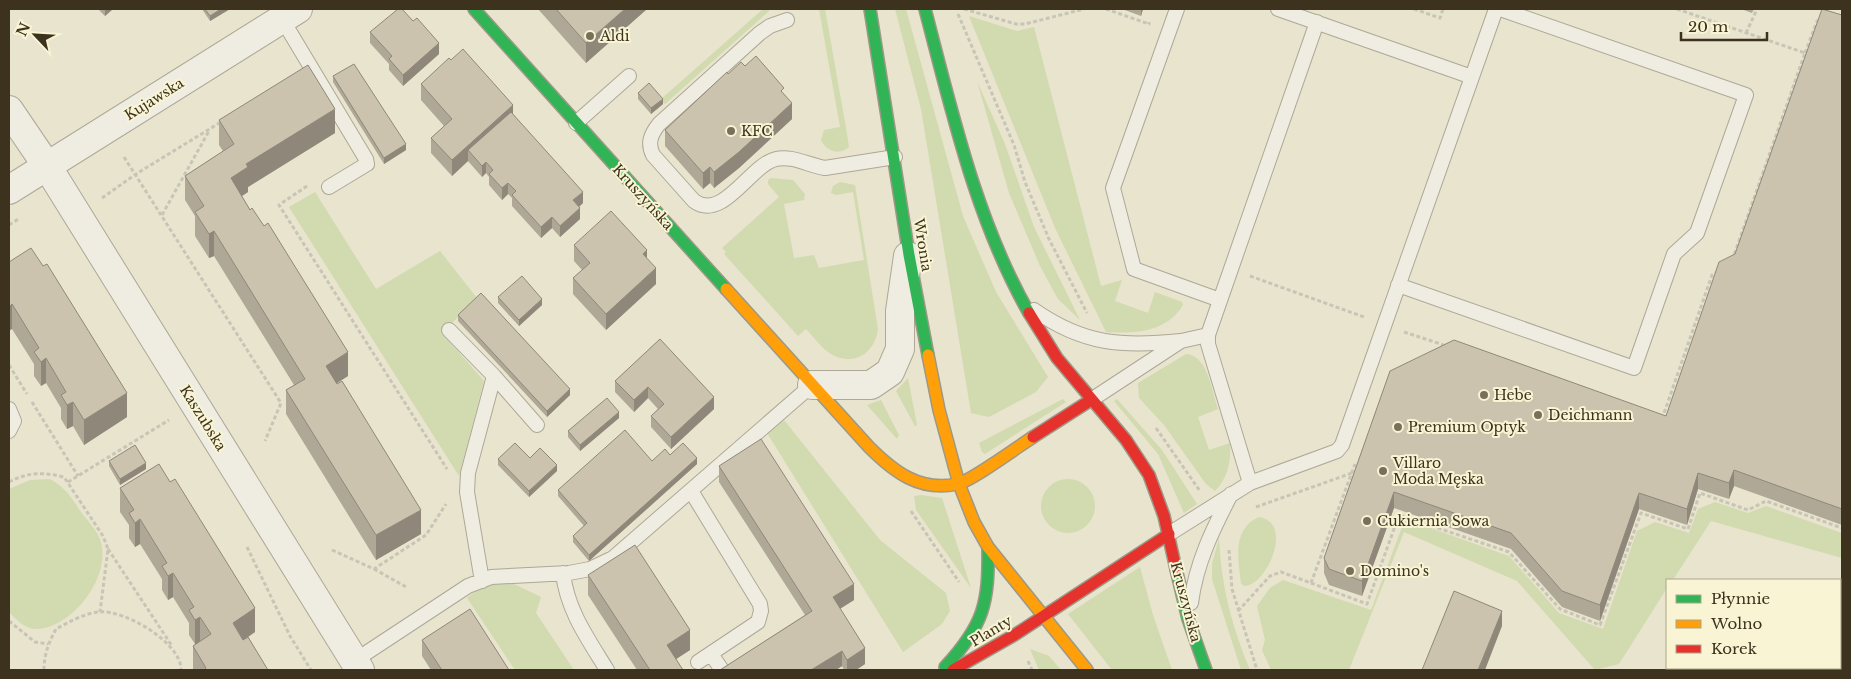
<svg xmlns="http://www.w3.org/2000/svg" width="1851" height="679" viewBox="0 0 1851 679" font-family="'Libre Baskerville',serif">
  <rect width="100%" height="100%" fill="#e8e4ce"/>
  <path fill="#d2dab0" d="M763,9H769V11L665,104L660,100Z
    M819,9H825L846,128L849,147C839,156 826,151 821,140L824,130L840,127Z
    M895,9H906L963,216L996,292L1048,377L1036,392L989,417L971,413L921,109Z
    M969,16L1017,31L1034,27L1101,286L1122,280L1115,301L1148,313L1155,292L1182,302L1183,305C1167,332 1135,334 1106,332L1055,228Z
    M977,81L1005,144L1034,227L1080,320L1058,299L1040,266L1009,193Z
    M771,178L793,180L805,194L804,200L784,204L794,258L814,255L819,268L864,260L853,192L836,195L831,193L833,186L840,182L855,185L878,329C875,353 854,367 831,354C821,348 814,337 806,329L798,336L724,254L726,252L722,248L779,197L768,184V180Z
    M315,192L376,289L440,251L477,298L442,333L484,381L459,476L289,207Z
    M1186,354C1208,355 1212,392 1218,409L1198,417L1209,450L1230,443C1231,462 1228,477 1215,491L1206,484L1164,425L1139,398L1138,383Z
    M908,378L917,425L915,426L896,391Z
    M1063,399L1066,402L985,454L982,452L979,443Z
    M1117,399L1162,450L1197,504L1184,513L1158,454L1114,401Z
    M881,400L899,435L897,439L867,405Z
    M784,420L880,540L946,593L950,611L942,624L903,652L767,433Z
    M50,479C66,488 71,497 81,512C87,520 95,528 99,537C115,572 74,627 38,629C26,630 17,620 9,612V489L30,480Z
    M1041 506a27 27 0 1 1 54 0a27 27 0 1 1-54 0Z
    M921,495L942,498L971,588L916,510L914,496Z
    M1715,502L1748,513L1766,506L1842,533V558L1711,521L1673,580H1667V588L1619,664L1595,670L1517,581L1404,532L1349,670H1271L1262,650L1265,640L1257,606L1270,588L1283,580L1371,610L1405,519L1509,556L1559,613L1603,629L1637,531L1655,522L1689,533L1698,509Z
    M1259,517C1295,523 1266,587 1244,586L1241,583C1238,559 1232,529 1259,517Z
    M1219,538C1221,586 1232,627 1250,670H1241L1212,579V564Z
    M1140,567L1153,615L1172,670H1112L1068,614Z
    M495,584H514L541,597L536,613L574,670H515L467,598L478,589Z
    M1030,649L1049,656L1061,670H1039Z"/>
  <g fill="none" stroke-linecap="round" stroke-linejoin="round">
    <g stroke="#ada897" stroke-width="16">
      <path id="lane" d="M1177,9L1113,188L1134,269L1220,300
        M1278,9L1472,77
        M282,19L366,159L367,164L329,187
        M787,20L770,26L760,33L659,124C651,134 647,143 653,155L694,201C723,222 750,165 776,159C792,155 810,166 825,168L895,157
        M576,123L629,76
        M1398,285L1634,368L1674,254L1697,233L1746,95L1500,9
        M1034,310C1084,345 1123,347 1181,341
        M449,330L494,376L468,473L467,492L482,581
        M494,376L537,425
        M1091,400L1181,341L1208,335
        M9,409L14,421L9,431
        M1250,483L1208,344V335L1317,22
        M691,491L760,604L761,611L758,622L698,662
        M1169,534L1250,483L1337,451L1342,445L1496,9
        M563,573C567,610 588,639 607,670
        M1191,603C1196,563 1213,529 1231,494
        M711,654L722,670
        M354,661L468,586L491,577L569,573L590,569L613,558L812,385"/>
    </g>
    <g stroke="#ada897" stroke-width="30">
      <path id="street" d="M9,110L47,166L360,670
        M9,190L298,9
        M812,385H871L890,372L900,349V311L908,256"/>
    </g>
    <g stroke="#9d9887" stroke-width="14">
      <path id="fast" d="M474,9L726,289
        M870,9L909,255L928,355
        M925,9C952,112 976,220 1029,313
        M1176,569L1188,619L1206,670
        M945,667C984,625 989,603 988,547"/>
    </g>
    <g stroke="#9d9887" stroke-width="14">
      <path id="slow" d="M726,289L869,447C894,472 920,492 957,484C970,482 1019,446 1033,437
        M928,355L939,410L959,484L974,522L988,547L1087,670"/>
    </g>
    <g stroke="#9d9887" stroke-width="14">
      <path id="jam" d="M1029,313L1057,358L1126,440L1149,475L1164,516L1176,569
        M1033,437L1091,400
        M953,670L1016,634L1169,534"/>
    </g>
    <path stroke="#c8c5b7" stroke-width="3" stroke-dasharray="4 2.5" stroke-linecap="butt" d="M964,9L1016,24H1025L1084,9
      M1106,9L1149,24V22
      M1414,9L1440,18L1443,9
      M1677,9L1805,53L1733,258
      M958,14L1014,145L1025,182L1049,239L1087,313
      M1746,33L1757,9
      M1805,53L1817,21L1820,22
      M124,157L281,403L265,441
      M307,186L279,205L447,469
      M102,198L136,174L221,122
      M162,215L209,131
      M9,225L20,218
      M1250,276L1364,317
      M1404,332L1447,346
      M9,365L27,394
      M32,402L78,476
      M1662,419L1712,275L1717,272
      M1156,428L1200,491
      M9,482C28,472 43,472 64,477L103,536L108,549L100,612
      M68,482L169,420
      M1256,507L1352,473
      M911,511L959,582
      M247,547L290,636L311,670
      M108,549L172,646
      M332,550L374,569L426,535L446,504
      M1229,550L1232,589L1257,670
      M374,569L408,588
      M1311,583L1367,604L1399,515L1509,552L1560,609L1600,625L1641,513L1688,529L1700,493L1748,510L1766,501L1842,528
      M1238,611L1270,576L1281,572L1311,583L1355,464
      M9,621L35,642L48,644
      M1028,661L1032,670
      M44,670C44,654 49,642 56,629C69,622 85,613 99,612C124,609 182,643 181,670"/>
    <use href="#lane" stroke="#efede1" stroke-width="14"/>
    <use href="#street" stroke="#efede1" stroke-width="28"/>
    <use href="#fast" stroke="#30b455" stroke-width="11"/>
    <use href="#slow" stroke="#ff9f0a" stroke-width="11"/>
    <use href="#jam" stroke="#e5322d" stroke-width="11"/>
  </g>
  <path fill="#afa896" d="M98,9H113L105,16Z
    M202,9H230L210,21Z
    M538,9H647L586,63Z
    M1122,9H1143L1141,16Z
    M1741,9H1754L1752,13Z
    M1842,15V525L1734,486L1729,499L1698,489L1687,525L1639,509L1600,621L1562,607L1511,549L1394,508L1362,596L1329,585L1324,573V558L1390,371L1666,416L1735,254Z
    M413,21L439,54L403,86L389,70V64L370,43V32Z
    M451,60L513,114L583,203L579,207L580,219L560,237L552,228L541,238L512,206V198L508,194L502,200L489,185V177L486,173L482,177L468,161L452,176L431,153V138L444,126L421,100V84Z
    M745,66L784,94L792,119L739,168L714,188L710,183L703,189L665,146V130L728,74Z
    M333,76L406,150L384,164L333,82Z
    M638,93L663,104L651,114L638,99Z
    M219,120L335,133L248,187V192L242,196L348,376L337,383L421,534L376,560L286,414V390L294,385L214,256L209,258L195,236V216L185,200V176L223,151L219,145Z
    M574,245L647,259L656,284L606,330L573,294V278L582,270L574,261Z
    M9,262L127,417L84,445L73,426L67,429L61,419V408L46,383L41,386L34,376V364L12,329Z
    M498,297L542,305L519,326L498,303Z
    M458,315L570,395L547,417L458,321Z
    M660,339L714,409L671,449L651,427V416L658,409L648,398L634,412L615,392V381Z
    M619,418L580,451L568,437V431Z
    M670,455L697,464L589,561L573,542V536L584,526L558,496V490Z
    M530,458L557,471L529,497L498,465V459Z
    M109,461L146,469L120,485L109,466Z
    M719,466L854,600L840,609L865,664L856,670H844L842,666L836,670H720L805,615L719,482Z
    M120,488L255,632L248,637L268,670H193V646L195,644L189,635V623L173,597L168,600L162,590V579L140,544L135,547L129,538V525L120,512Z
    M588,575L690,650L676,659L683,670H637L588,595Z
    M422,640L509,670H431L422,656Z"/>
  <path fill="#8f887a" d="M105,9H113L105,16Z
    M221,9H230L210,21V16Z
    M625,9H647L586,63V43Z
    M1141,9H1143L1141,16Z
    M439,43V54L403,86V75Z
    M663,99V104L651,114V108Z
    M792,103V119L739,168L714,188V172Z
    M513,105V121L468,150V161L452,176V160Z
    M335,109V133L248,187V192L231,203V178L246,164Z
    M406,144V150L384,164V158Z
    M486,162V173L482,177V166Z
    M710,167V183L703,189V173Z
    M508,183V194L502,200V188Z
    M583,192V203L573,212V200Z
    M580,208V219L560,237V226Z
    M552,217V228L541,238V227Z
    M214,231V256L209,258V234Z
    M647,250V266L643,254Z
    M656,268V284L606,330V314Z
    M542,299V305L519,326V320Z
    M12,304V329L9,331V307Z
    M348,352V376L326,390V366Z
    M46,358V383L41,386V362Z
    M648,387V398L634,412V400Z
    M570,389V395L547,417V411Z
    M127,393V417L84,445V420Z
    M714,397V409L671,449V437Z
    M73,402V426L67,429V405Z
    M619,412V418L580,451V445Z
    M697,458V464L589,561V555Z
    M146,463V469L120,485V479Z
    M557,465V471L529,497V491Z
    M1734,470V486L1729,499V483Z
    M1698,473V489L1687,525V509Z
    M1394,492V508L1362,596V581Z
    M1639,493V509L1600,621V605Z
    M421,510V534L376,560V535Z
    M140,519V544L135,547V523Z
    M173,573V597L168,600V576Z
    M854,584V600L833,613V597Z
    M255,608V632L233,647V623Z
    M1502,611V626L1485,670H1478Z
    M200,617V641L195,645V620Z
    M690,630V650L667,665V645Z
    M865,648V664L856,670H847V660Z
    M842,651V666L836,670H811Z"/>
  <path fill="#ccc3af" stroke="#8f887a" d="M205,9H221L210,16Z
    M398,9H402L413,21L417,18L439,43L403,75L389,59L392,56L370,32Z
    M556,9H625L586,43Z
    M1822,9L1842,15V509L1734,470L1729,483L1698,473L1687,509L1639,493L1600,605L1562,591L1511,533L1394,492L1362,581L1329,569L1324,558L1390,371L1454,340L1666,416L1719,262L1735,254Z
    M463,49L513,105L452,160L431,138L452,119L421,84L449,58L451,60Z
    M756,56L784,88L781,91L792,103L739,152L714,172L710,167L703,173L665,130L727,72L728,74L741,62L745,66Z
    M354,64L406,144L384,158L333,76Z
    M308,65L335,109L246,164L248,167L231,178L250,210L252,208L264,226L268,223L348,352L326,366L337,384L342,381L421,510L376,535L286,390L305,379L214,231L209,234L195,212L204,206L185,176L234,144L219,120Z
    M649,83L663,99L651,108L638,93Z
    M511,112L583,192L573,200L580,208L560,226L552,217L541,227L512,195L516,191L508,183L502,188L489,174L493,170L486,162L482,166L468,150Z
    M611,211L647,250L643,254L656,268L606,314L573,278L590,263L574,245Z
    M31,248L43,266L47,264L127,393L84,420L73,402L67,405L61,395L66,392L46,358L41,362L34,352L39,348L12,304L9,307V262Z
    M522,276L542,299L519,320L498,297Z
    M481,293L570,389L547,411L458,315Z
    M660,339L714,397L671,437L651,416L664,404L648,387L634,400L615,381Z
    M607,398L619,412L580,445L568,431Z
    M625,430L652,461L665,449L670,455L683,443L697,458L589,555L573,536L587,523L558,490Z
    M761,439L854,584L833,597L865,648L847,660L842,651L811,670H720L812,611L719,466Z
    M515,443L530,458L540,448L557,465L529,491L498,459Z
    M135,445L146,463L120,479L109,461Z
    M159,464L170,482L175,479L255,608L233,623L243,640L248,637L268,670H204L206,668L193,646L211,634L200,617L195,620L189,610L194,607L173,573L168,576L162,566L167,563L140,519L135,523L129,513L134,510L120,488Z
    M635,545L690,630L667,645L683,670H650L588,575Z
    M1454,591L1502,611L1478,670H1422Z
    M470,609L509,670H442L422,640Z"/>
  <g fill="#79705c" stroke="#f8f4d4" stroke-width="2">
    <circle cx="590" cy="36" r="5"/>
    <circle cx="731" cy="131" r="5"/>
    <circle cx="1484" cy="395" r="5"/>
    <circle cx="1538" cy="415" r="5"/>
    <circle cx="1398" cy="427" r="5"/>
    <circle cx="1383" cy="471" r="5"/>
    <circle cx="1367" cy="521" r="5"/>
    <circle cx="1350" cy="571" r="5"/>
  </g>
  <g text-anchor="middle" stroke-width="4" stroke-linejoin="round" paint-order="stroke">
    <g font-size="14" fill="#3d321e" stroke="#f8f4d4" text-anchor="start">
      <text x="600" y="41">Aldi</text>
      <text x="741" y="136">KFC</text>
      <text x="1494" y="400">Hebe</text>
      <text x="1548" y="420">Deichmann</text>
      <text x="1408" y="432">Premium Optyk</text>
      <text x="1393" y="468">Villaro<tspan x="1393" dy="16">Moda Męska</tspan></text>
      <text x="1377" y="526">Cukiernia Sowa</text>
      <text x="1360" y="576">Domino's</text>
    </g>
    <g font-size="14" fill="#3d321e" stroke="#f8f4d4">
      <text transform="translate(154 99) rotate(-32)" y="5">Kujawska</text>
      <text transform="translate(643 197) rotate(48)" y="5">Kruszyńska</text>
      <text transform="translate(923 245) rotate(81)" y="5">Wronia</text>
      <text transform="translate(203 418) rotate(58)" y="5">Kaszubska</text>
      <text transform="translate(1186 602) rotate(75)" y="5">Kruszyńska</text>
      <text transform="translate(991 631) rotate(-31)" y="5">Planty</text>
    </g>
  </g>
  <rect width="1851" height="679" fill="none" stroke="#3d321e" stroke-width="20"/>
  <rect x="1666" y="579" width="175" height="90" fill="#f8f4d4" stroke="#ada68b"/>
  <rect x="1676" y="595" width="25" height="8" fill="#30b455" stroke="#ada68b"/>
  <text x="1711" y="604" font-size="15" fill="#3d321e">Płynnie</text>
  <rect x="1676" y="620" width="25" height="8" fill="#ff9f0a" stroke="#ada68b"/>
  <text x="1711" y="629" font-size="15" fill="#3d321e">Wolno</text>
  <rect x="1676" y="645" width="25" height="8" fill="#e5322d" stroke="#ada68b"/>
  <text x="1711" y="654" font-size="15" fill="#3d321e">Korek</text>
  <g transform="translate(35 35) rotate(295)" stroke="#f8f4d4" stroke-width="4" paint-order="stroke">
  <path d="M0-4L9 19L0 12L-9 19Z" fill="#3d321e"/>
  <text y="-8" font-size="14" font-weight="bold" text-anchor="middle" fill="#3d321e">N</text>
  </g>
  <path d="M1681 32v8h86v-8" fill="none" stroke="#3d321e" stroke-width="2.5"/>
  <text x="1688" y="32" font-size="15" fill="#3d321e" stroke="#f8f4d4" stroke-width="4" paint-order="stroke">20 m</text>
</svg>
